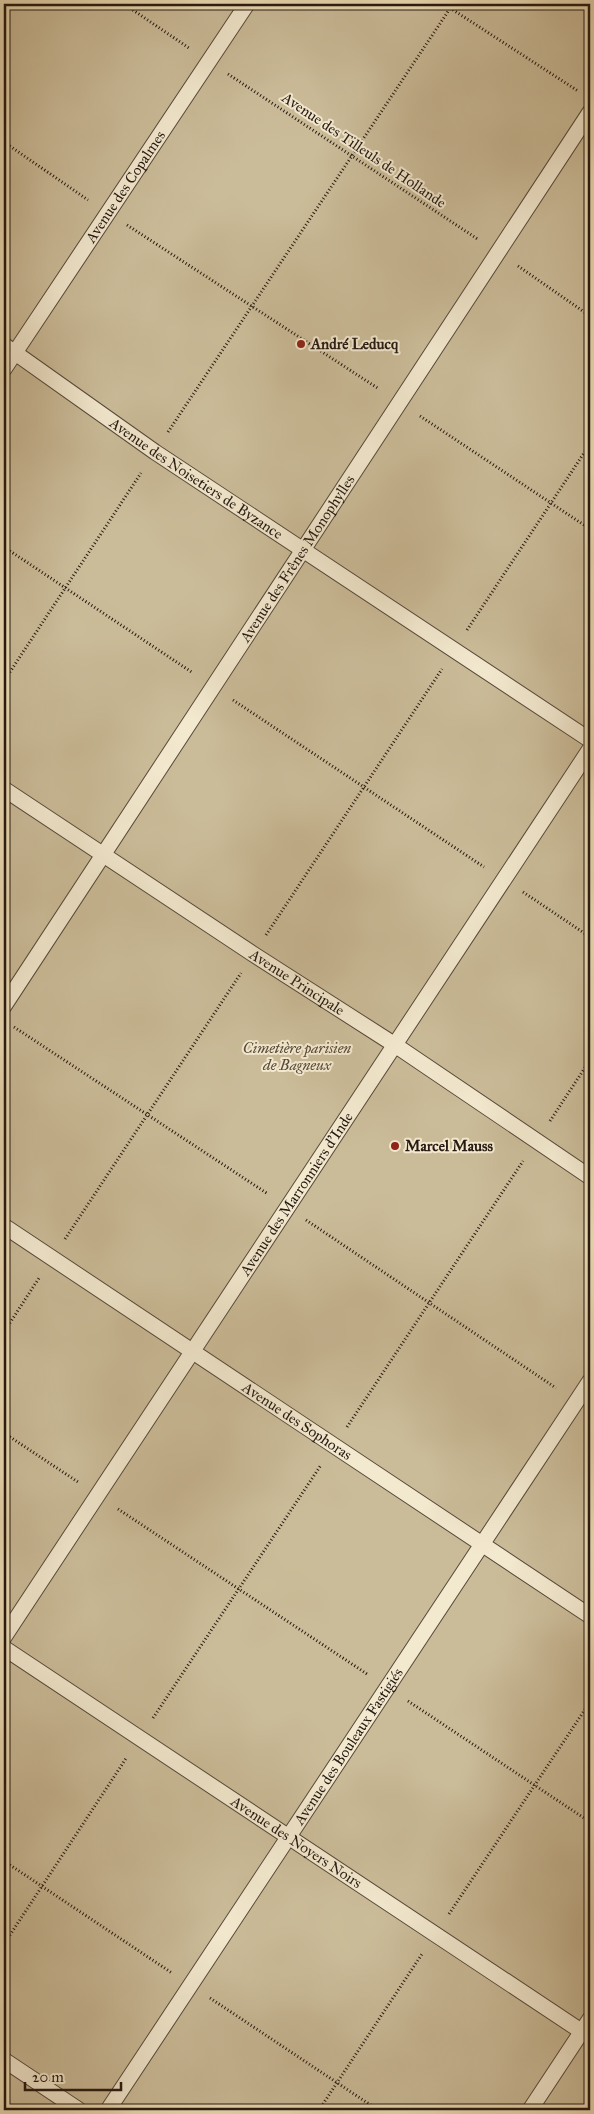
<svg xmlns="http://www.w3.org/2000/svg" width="594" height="2114" viewBox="0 0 594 2114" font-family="'IM FELL Great Primer',serif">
  <rect width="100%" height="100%" fill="#edddb5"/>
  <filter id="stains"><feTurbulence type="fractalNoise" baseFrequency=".004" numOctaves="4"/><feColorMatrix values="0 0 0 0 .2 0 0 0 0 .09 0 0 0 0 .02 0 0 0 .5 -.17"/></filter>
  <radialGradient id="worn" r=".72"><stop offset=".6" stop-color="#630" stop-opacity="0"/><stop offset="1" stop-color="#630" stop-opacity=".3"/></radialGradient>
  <path fill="#cbbc99" stroke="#786a56" d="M4,4H590V2110H4Z"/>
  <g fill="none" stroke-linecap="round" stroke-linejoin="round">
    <g stroke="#574a3b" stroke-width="17">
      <g id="service">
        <path id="s1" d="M4,345L155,452L590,740"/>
        <path id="s2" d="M4,369L247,4"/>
        <path id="s3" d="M4,789L253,954L395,1045L590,1177"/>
        <path id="s4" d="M4,1006L590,112"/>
        <path id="s5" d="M4,1226L590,1616"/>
        <path id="s6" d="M4,1637L590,749"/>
        <path id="s7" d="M4,1648L590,2037"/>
        <path d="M4,2060L79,2110"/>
        <path id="s8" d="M108,2110L590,1381"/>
        <path d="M530,2110L590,2019"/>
      </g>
    </g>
    <path stroke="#251912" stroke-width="3" stroke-dasharray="1 2.5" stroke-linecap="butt" d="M124,4L189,48
      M444,4L578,91
      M228,74L479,240
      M4,142L88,200
      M127,225L379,389
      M518,266L590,316
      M420,416L590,529
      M168,432L453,4
      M4,547L193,673
      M467,630L590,444
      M4,681L141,473
      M233,700L484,867
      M523,892L590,937
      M266,935L442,669
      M14,1027L268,1194
      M550,1121L590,1060
      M306,1220L556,1388
      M65,1239L241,973
      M4,1332L39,1278
      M347,1427L523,1161
      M4,1433L78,1482
      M118,1509L367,1674
      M408,1701L590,1822
      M153,1718L321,1465
      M4,1861L172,1973
      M449,1914L590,1702
      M4,1944L127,1757
      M210,1998L378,2110
      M319,2110L422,1954"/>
    <use href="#service" stroke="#f3e9cf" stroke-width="15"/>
  </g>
  <g fill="#8f2418" stroke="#f3e9cf" stroke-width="2">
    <circle cx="301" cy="344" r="5"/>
    <circle cx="395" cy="1146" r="5"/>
  </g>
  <g text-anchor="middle" stroke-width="4" stroke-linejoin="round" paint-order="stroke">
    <g font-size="15" fill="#251912" stroke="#f3e9cf">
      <text transform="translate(364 150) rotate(34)" y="5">Avenue des Tilleuls de Hollande</text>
      <text dy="5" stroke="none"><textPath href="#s2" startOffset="219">Avenue des Copalmes</textPath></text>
      <text dy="5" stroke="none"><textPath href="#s1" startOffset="234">Avenue des Noisetiers de Byzance</textPath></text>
      <text dy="5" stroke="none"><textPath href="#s4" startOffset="535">Avenue des Frênes Monophylles</textPath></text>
      <text dy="5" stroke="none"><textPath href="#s3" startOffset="351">Avenue Principale</textPath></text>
      <text dy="5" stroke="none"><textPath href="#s6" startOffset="531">Avenue des Marronniers d'Inde</textPath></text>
      <text dy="5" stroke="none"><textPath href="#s5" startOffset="352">Avenue des Sophoras</textPath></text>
      <text dy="5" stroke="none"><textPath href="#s8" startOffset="436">Avenue des Bouleaux Fastigiés</textPath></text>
      <text dy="5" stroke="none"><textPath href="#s7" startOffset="351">Avenue des Noyers Noirs</textPath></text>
    </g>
    <g font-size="15" font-weight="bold" fill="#251912" stroke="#f3e9cf" text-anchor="start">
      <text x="311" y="349">André Leducq</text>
      <text x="405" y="1151">Marcel Mauss</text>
    </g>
    <g font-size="15" font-style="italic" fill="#574a3a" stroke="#f3e9cf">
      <text x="297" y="1053">Cimetière parisien<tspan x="297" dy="17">de Bagneux</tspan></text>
    </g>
  </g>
  <rect width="594" height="2114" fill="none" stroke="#edddb5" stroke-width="20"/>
  <rect x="5" y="5" width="584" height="2104" fill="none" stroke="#251912" stroke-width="2.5"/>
  <rect x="10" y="10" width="574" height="2094" fill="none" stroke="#251912"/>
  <path d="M25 2082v8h96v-8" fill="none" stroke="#251912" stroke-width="2.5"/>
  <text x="32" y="2082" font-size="15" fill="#251912" stroke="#f3e9cf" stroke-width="4" paint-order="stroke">20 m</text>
  <rect width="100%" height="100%" filter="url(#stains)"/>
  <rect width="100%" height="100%" fill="url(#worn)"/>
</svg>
